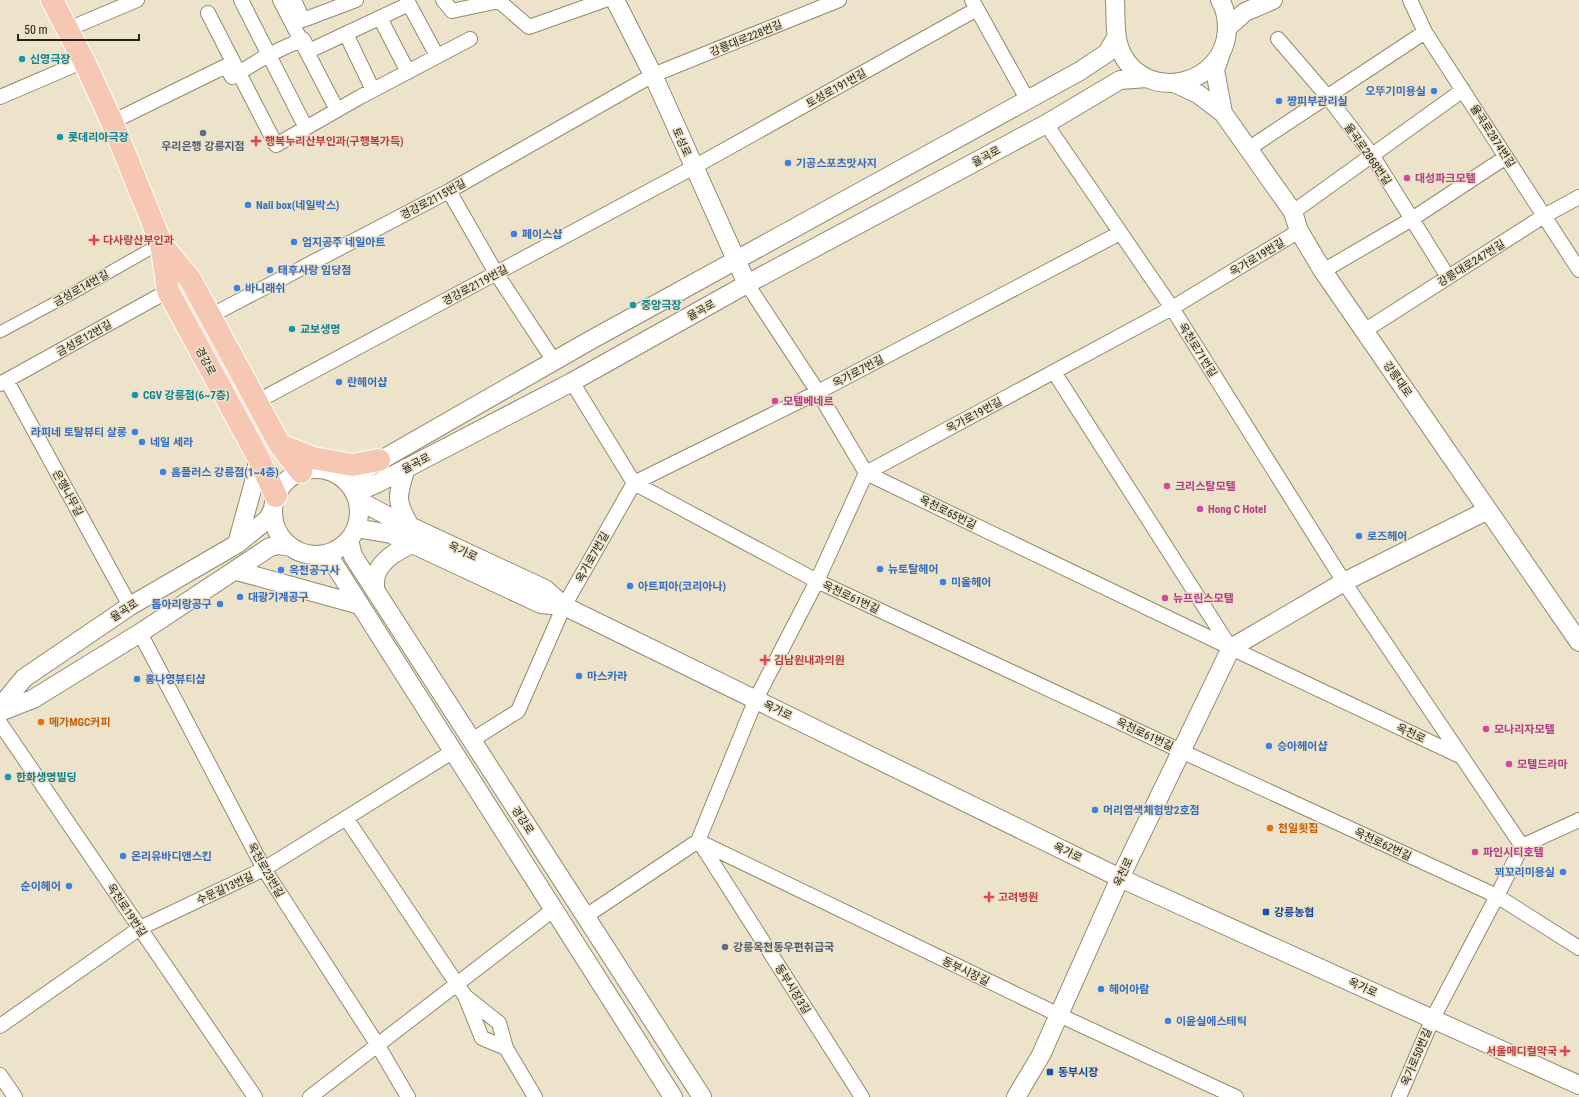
<svg xmlns="http://www.w3.org/2000/svg" width="1579" height="1097" viewBox="0 0 1579 1097" font-family="'Roboto Condensed','Noto Sans KR',sans-serif">
  <rect width="100%" height="100%" fill="#ede3ca"/>
  <g fill="none" stroke-linecap="round" stroke-linejoin="round">
    <g stroke="#928971" stroke-width="13">
      <path id="pedestrian" d="M0,332L73,293L161,243"/>
    </g>
    <g stroke="#928971" stroke-width="16">
      <path id="minor" d="M241,0L306,128
        M280,0L337,110
        M294,0L303,20L356,0
        M443,0L452,11L499,1L529,27L605,0
        M972,0L1027,99
        M1410,0L1425,32L1579,270
        M208,13L276,145L360,97L470,39
        M380,18L408,72
        M66,30L137,0
        M346,34L373,90
        M1278,39L1327,96L1372,155L1448,277
        M0,97L84,61
        M112,122L226,66L232,77L268,55L303,39L309,51L409,4L437,56
        M1046,124L1172,308L1344,582L1522,846
        M1248,149L1425,32
        M449,191L496,273L554,361
        M1293,212L1463,90
        M1323,271L1412,219L1506,157
        M747,284L818,392L866,473L1231,648L1462,757
        M210,316L449,191L653,75L839,0
        M1364,331L1544,216L1579,197
        M1054,372L1230,647
        M7,381L130,606
        M572,382L634,483L817,581L1181,751L1497,896L1579,948
        M0,384L168,291
        M256,402L694,167L977,9
        M140,633L264,869L377,1044L408,1097
        M0,723L255,1097
        M472,740L518,711L564,606L634,483L818,392L1120,233
        M346,818L465,996L482,1038L506,1048
        M698,841L1059,1015L1236,1097
        M699,841L862,1097
        M586,916L698,841L756,699L817,581L866,473L1172,308L1299,231
        M465,996L499,1023L506,1048L535,1097
        M0,1026L140,928L264,869L452,752
        M0,1075L15,1097
        M310,1097L553,910
        M1399,1097L1433,1018L1497,896L1522,846L1579,820"/>
    </g>
    <g stroke="#928971" stroke-width="20">
      <path id="tertiary" d="M615,0L653,75L747,284
        M1115,0C1116,18 1114,38 1122,54C1148,104 1225,85 1227,29C1227,20 1225,8 1220,0
        M1227,28L1245,12L1273,0
        M1220,56L1215,70L1223,113
        M1174,83L1198,94L1223,113L1293,212L1299,231L1323,271L1579,642
        M406,468C397,496 395,501 410,526
        M273 512a43 43 0 1 1 86 0a43 43 0 1 1-86 0Z
        M342,477L355,475L589,341L1080,71L1107,53L1116,38
        M355,493L378,483L572,382L747,284L1046,124L1120,80L1147,78
        M358,500L384,514L545,589L564,606L1120,878L1579,1085
        M356,528L391,534L541,604L564,606
        M349,540L353,556L702,1097
        M237,544L257,471V455
        M318,556L334,564L673,1097
        M237,571L360,605
        M375,591C375,586 375,579 376,575C382,559 397,551 412,544
        M0,707L24,678L130,606L237,544L268,519L273,509
        M0,712L33,699L140,633L270,547L279,545L291,547
        M1016,1097L1041,1055L1120,878L1231,648L1344,582L1488,510"/>
    </g>
    <g stroke="#fff" stroke-width="24">
      <path id="primary" d="M52,0L84,61L112,122L161,243L168,291L257,455L276,496
        M161,244L190,279L280,445L301,472
        M280,445L313,458L353,465L379,460"/>
    </g>
    <use href="#pedestrian" stroke="#fff" stroke-width="11"/>
    <use href="#minor" stroke="#fff" stroke-width="14"/>
    <use href="#tertiary" stroke="#fff" stroke-width="18"/>
    <use href="#primary" stroke="#f6c7b2" stroke-width="22"/>
  </g>
  <g fill="#0f9aa8" stroke="#ede3ca" stroke-width="1.5">
    <circle cx="22" cy="59" r="4"/>
    <circle cx="60" cy="137" r="4"/>
    <circle cx="633" cy="305" r="4"/>
    <circle cx="292" cy="329" r="4"/>
    <circle cx="135" cy="395" r="4"/>
    <circle cx="8" cy="777" r="4"/>
  </g>
  <g fill="#3f7fe0" stroke="#ede3ca" stroke-width="1.5">
    <circle cx="1434" cy="91" r="4"/>
    <circle cx="1279" cy="101" r="4"/>
    <circle cx="788" cy="163" r="4"/>
    <circle cx="248" cy="205" r="4"/>
    <circle cx="514" cy="234" r="4"/>
    <circle cx="294" cy="242" r="4"/>
    <circle cx="270" cy="270" r="4"/>
    <circle cx="237" cy="288" r="4"/>
    <circle cx="339" cy="382" r="4"/>
    <circle cx="135" cy="432" r="4"/>
    <circle cx="142" cy="442" r="4"/>
    <circle cx="163" cy="472" r="4"/>
    <circle cx="1359" cy="536" r="4"/>
    <circle cx="880" cy="569" r="4"/>
    <circle cx="281" cy="570" r="4"/>
    <circle cx="943" cy="582" r="4"/>
    <circle cx="630" cy="586" r="4"/>
    <circle cx="240" cy="597" r="4"/>
    <circle cx="220" cy="604" r="4"/>
    <circle cx="579" cy="676" r="4"/>
    <circle cx="137" cy="679" r="4"/>
    <circle cx="1269" cy="746" r="4"/>
    <circle cx="1095" cy="810" r="4"/>
    <circle cx="123" cy="856" r="4"/>
    <circle cx="1563" cy="872" r="4"/>
    <circle cx="69" cy="886" r="4"/>
    <circle cx="1101" cy="989" r="4"/>
    <circle cx="1168" cy="1021" r="4"/>
  </g>
  <g fill="#5c6f8a" stroke="#ede3ca" stroke-width="1.5">
    <circle cx="203" cy="133" r="4"/>
    <circle cx="725" cy="947" r="4"/>
  </g>
  <g fill="#e0444e" stroke="#ede3ca" stroke-width="1.5">
    <path d="M254 135h4v4h4v4h-4v4h-4v-4h-4v-4h4z"/>
    <path d="M92 234h4v4h4v4h-4v4h-4v-4h-4v-4h4z"/>
    <path d="M763 654h4v4h4v4h-4v4h-4v-4h-4v-4h4z"/>
    <path d="M987 891h4v4h4v4h-4v4h-4v-4h-4v-4h4z"/>
    <path d="M1563 1045h4v4h4v4h-4v4h-4v-4h-4v-4h4z"/>
  </g>
  <g fill="#d1479c" stroke="#ede3ca" stroke-width="1.5">
    <circle cx="1407" cy="178" r="4"/>
    <circle cx="775" cy="401" r="4"/>
    <circle cx="1167" cy="486" r="4"/>
    <circle cx="1200" cy="509" r="4"/>
    <circle cx="1165" cy="598" r="4"/>
    <circle cx="1486" cy="729" r="4"/>
    <circle cx="1509" cy="764" r="4"/>
    <circle cx="1475" cy="852" r="4"/>
  </g>
  <g fill="#e8710a" stroke="#ede3ca" stroke-width="1.5">
    <circle cx="41" cy="722" r="4"/>
    <circle cx="1270" cy="828" r="4"/>
  </g>
  <g fill="#1a4fb4" stroke="#ede3ca" stroke-width="1.5">
    <rect x="1262" y="908" width="8" height="8" rx="2"/>
    <rect x="1046" y="1068" width="8" height="8" rx="2"/>
  </g>
  <g text-anchor="middle" stroke-width="3" stroke-linejoin="round" paint-order="stroke">
    <g font-size="11" fill="#27231a" stroke="#ede3ca">
      <text transform="translate(746 38) rotate(-22)" y="4">강릉대로228번길</text>
      <text transform="translate(836 88) rotate(-29)" y="4">토성로191번길</text>
      <text transform="translate(1493 136) rotate(57)" y="4">율곡로2874번길</text>
      <text transform="translate(682 142) rotate(66)" y="4">토성로</text>
      <text transform="translate(1368 154) rotate(55)" y="4">율곡로2868번길</text>
      <text transform="translate(986 156) rotate(-28)" y="4">율곡로</text>
      <text transform="translate(433 199) rotate(-28)" y="4">경강로2115번길</text>
      <text transform="translate(1257 257) rotate(-31)" y="4">옥가로19번길</text>
      <text transform="translate(1471 263) rotate(-32)" y="4">강릉대로247번길</text>
      <text transform="translate(475 285) rotate(-28)" y="4">경강로2119번길</text>
      <text transform="translate(81 288) rotate(-29)" y="4">금성로14번길</text>
      <text transform="translate(701 310) rotate(-29)" y="4">율곡로</text>
      <text transform="translate(84 338) rotate(-29)" y="4">금성로12번길</text>
      <text transform="translate(1198 350) rotate(58)" y="4">옥천로71번길</text>
      <text transform="translate(206 361) rotate(62)" y="4">경강로</text>
      <text transform="translate(858 371) rotate(-28)" y="4">옥가로7번길</text>
      <text transform="translate(1398 379) rotate(55)" y="4">강릉대로</text>
      <text transform="translate(974 415) rotate(-28)" y="4">옥가로19번길</text>
      <text transform="translate(416 463) rotate(-27)" y="4">율곡로</text>
      <text transform="translate(68 493) rotate(61)" y="4">은행나무길</text>
      <text transform="translate(948 512) rotate(26)" y="4">옥천로65번길</text>
      <text transform="translate(463 551) rotate(25)" y="4">옥가로</text>
      <text transform="translate(592 557) rotate(-61)" y="4">옥가로7번길</text>
      <text transform="translate(851 597) rotate(25)" y="4">옥천로61번길</text>
      <text transform="translate(124 610) rotate(-33)" y="4">율곡로</text>
      <text transform="translate(778 710) rotate(26)" y="4">옥가로</text>
      <text transform="translate(1411 733) rotate(25)" y="4">옥천로</text>
      <text transform="translate(1145 734) rotate(25)" y="4">옥천로61번길</text>
      <text transform="translate(523 820) rotate(57)" y="4">경강로</text>
      <text transform="translate(1383 844) rotate(25)" y="4">옥천로62번길</text>
      <text transform="translate(1068 852) rotate(26)" y="4">옥가로</text>
      <text transform="translate(266 870) rotate(60)" y="4">옥천로23번길</text>
      <text transform="translate(1123 872) rotate(-65)" y="4">옥천로</text>
      <text transform="translate(225 888) rotate(-25)" y="4">수문길13번길</text>
      <text transform="translate(127 910) rotate(56)" y="4">옥천로19번길</text>
      <text transform="translate(966 971) rotate(26)" y="4">동부시장길</text>
      <text transform="translate(1363 987) rotate(24)" y="4">옥가로</text>
      <text transform="translate(793 989) rotate(58)" y="4">동부시장3길</text>
      <text transform="translate(1416 1057) rotate(-67)" y="4">옥가로50번길</text>
    </g>
    <g font-size="11" font-weight="bold" fill="#0d838f" stroke="#ede3ca" text-anchor="start">
      <text x="30" y="63">신영극장</text>
      <text x="68" y="141">롯데리아극장</text>
      <text x="641" y="309">중앙극장</text>
      <text x="300" y="333">교보생명</text>
      <text x="143" y="399">CGV 강릉점(6~7층)</text>
      <text x="16" y="781">한화생명빌딩</text>
    </g>
    <g font-size="11" font-weight="bold" fill="#366cbe" stroke="#ede3ca" text-anchor="start">
      <text x="1426" y="95" text-anchor="end">오뚜기미용실</text>
      <text x="1287" y="105">짱피부관리실</text>
      <text x="796" y="167">기공스포츠맛사지</text>
      <text x="256" y="209">Nail box(네일박스)</text>
      <text x="522" y="238">페이스샵</text>
      <text x="302" y="246">엄지공주 네일아트</text>
      <text x="278" y="274">태후사랑 임당점</text>
      <text x="245" y="292">바니래쉬</text>
      <text x="347" y="386">란헤어샵</text>
      <text x="127" y="436" text-anchor="end">라피네 토탈뷰티 살롱</text>
      <text x="150" y="446">네일 세라</text>
      <text x="171" y="476">홈플러스 강릉점(1~4층)</text>
      <text x="1367" y="540">로즈헤어</text>
      <text x="888" y="573">뉴토탈헤어</text>
      <text x="289" y="574">옥천공구사</text>
      <text x="951" y="586">미올헤어</text>
      <text x="638" y="590">아트피아(코리아나)</text>
      <text x="248" y="601">대광기계공구</text>
      <text x="212" y="608" text-anchor="end">톱아리랑공구</text>
      <text x="587" y="680">마스카라</text>
      <text x="145" y="683">홍나영뷰티샵</text>
      <text x="1277" y="750">승아헤어샵</text>
      <text x="1103" y="814">머리염색체험방2호점</text>
      <text x="131" y="860">온리유바디앤스킨</text>
      <text x="1555" y="876" text-anchor="end">꾀꼬리미용실</text>
      <text x="61" y="890" text-anchor="end">순이헤어</text>
      <text x="1109" y="993">헤어아람</text>
      <text x="1176" y="1025">이윤실에스테틱</text>
    </g>
    <g font-size="11" font-weight="bold" fill="#be3a42" stroke="#ede3ca" text-anchor="start">
      <text x="265" y="145">행복누리산부인과(구행복가득)</text>
      <text x="103" y="244">다사랑산부인과</text>
      <text x="774" y="664">김남원내과의원</text>
      <text x="998" y="901">고려병원</text>
      <text x="1557" y="1055" text-anchor="end">서울메디컬약국</text>
    </g>
    <g font-size="11" font-weight="bold" fill="#4e5e75" stroke="#ede3ca">
      <text x="203" y="150">우리은행 강릉지점</text>
      <text x="733" y="951" text-anchor="start">강릉옥천동우편취급국</text>
    </g>
    <g font-size="11" font-weight="bold" fill="#b23c85" stroke="#ede3ca" text-anchor="start">
      <text x="1415" y="182">대성파크모텔</text>
      <text x="783" y="405">모텔베네르</text>
      <text x="1175" y="490">크리스탈모텔</text>
      <text x="1208" y="513">Hong C Hotel</text>
      <text x="1173" y="602">뉴프린스모텔</text>
      <text x="1494" y="733">모나리자모텔</text>
      <text x="1517" y="768">모텔드라마</text>
      <text x="1483" y="856">파인시티호텔</text>
    </g>
    <g font-size="11" font-weight="bold" fill="#c56008" stroke="#ede3ca" text-anchor="start">
      <text x="49" y="726">메가MGC커피</text>
      <text x="1278" y="832">천일횟집</text>
    </g>
    <g font-size="11" font-weight="bold" fill="#164399" stroke="#ede3ca" text-anchor="start">
      <text x="1274" y="916">강릉농협</text>
      <text x="1058" y="1076">동부시장</text>
    </g>
  </g>
  <path d="M18 34v6h121v-6" fill="none" stroke="#27231a" stroke-width="2"/>
  <text x="24" y="34" font-size="12" fill="#27231a" stroke="#ede3ca" stroke-width="3" paint-order="stroke">50 m</text>
</svg>
